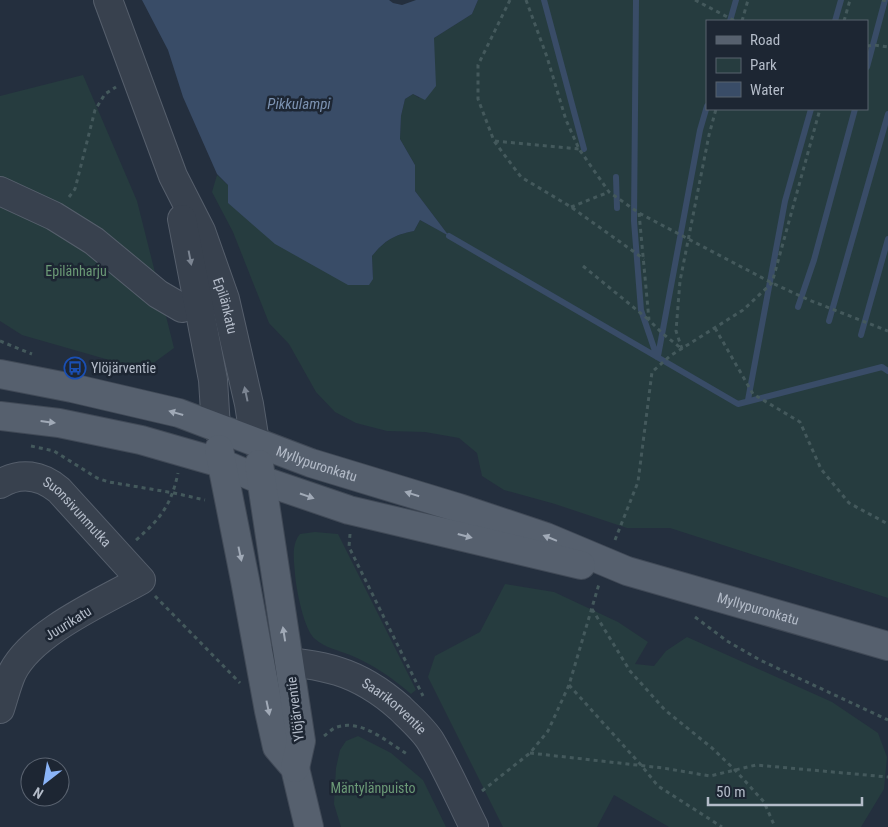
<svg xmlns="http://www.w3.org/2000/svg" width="888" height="827" viewBox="0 0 888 827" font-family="'Roboto Condensed',sans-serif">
  <rect width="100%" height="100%" fill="#242f3e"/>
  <path fill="#263c3f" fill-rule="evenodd" d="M478,0H888V598L670,528H627L555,504L504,490L482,476L477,453L459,438L425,432L387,431L356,423L335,412L316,392L289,344L269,323L233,232L212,192L217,175L228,185V203L373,279L372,256C385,240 394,235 414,231L420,220L448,235L415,191V165L400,139L401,116L405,99L413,94L419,98L434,47V38L472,14ZM707,21H867V109H707Z
    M83,75L137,201L174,348L144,370L22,335L0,321V96Z
    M315,532L338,534L416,690L411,694C391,677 374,665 350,655C338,650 325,648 315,639C304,630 296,589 295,574C294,560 291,545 300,534Z
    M505,584L554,592L618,622L648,642L635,664L654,666L666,651L687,637L832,702L878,733L887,757L884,789L861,827H669L614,795L597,827H503L428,677L435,656L480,632Z
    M358,736L391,753L423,780L446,827H341L334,804L336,768L340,750L346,741Z"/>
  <path fill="#394c67" d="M142,0H389L393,3L402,5L416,0H478L472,14L434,38L436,86L425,100L413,94L405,99L401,116L400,139L415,165V191L449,236L420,220L414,231C394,235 385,240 372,256L373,279L369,285H348L275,244L228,203V185L217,174L183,97L168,50Z"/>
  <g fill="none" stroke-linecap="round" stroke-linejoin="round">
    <path stroke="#394c67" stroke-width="6" d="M544,0L584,149
      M636,0L634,221L641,310L657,357
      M730,21L736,0
      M835,21L841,0
      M867,67L885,0
      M616,177L617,208
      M449,236L738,404L882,367L888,371
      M798,307L814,260L855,109
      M829,321L888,114
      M861,335L888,239
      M658,356L700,130L707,106
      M748,400L785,201L811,109"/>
    <g stroke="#565f6c" stroke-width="30">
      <g id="minor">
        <path id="s1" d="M108,0L173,176L201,231L225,299L249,404L255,442"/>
        <path d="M0,191L54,216L94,241L158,294L182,308"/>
        <path d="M182,219L213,380L216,428"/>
        <path id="s2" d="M0,484C21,471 41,475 59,490L141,580C102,602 32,632 12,673C7,684 4,697 0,709"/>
        <path id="s3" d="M267,660C323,665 356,669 400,708C410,718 424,730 431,742C447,769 460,799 474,827"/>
      </g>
    </g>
    <g stroke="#414a57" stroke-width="30">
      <g id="major">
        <path id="s4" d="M0,374L72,388L179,413L311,463L459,508L546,537L627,571L888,646"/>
        <path d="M0,416L59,423L141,440L221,463L261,480L349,510L581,565"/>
        <path d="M219,449L245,580L269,711L277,747L295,768L309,827"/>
        <path d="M259,464L301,741L295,768"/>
      </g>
    </g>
    <path stroke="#44595c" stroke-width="3" stroke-dasharray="4 4" stroke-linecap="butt" d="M510,0L478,65V99L494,141L521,177L571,207L644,259
      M526,0L547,57L566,120L579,149L609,192L639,213L772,283L809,300L888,331
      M695,0L735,21
      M882,0L888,1
      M742,21L748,0
      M844,21L850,0
      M867,46L874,45L888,47
      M495,141L579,149
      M69,197L75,189L95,110L105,94L116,87
      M571,207L609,192
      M639,213L649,320L662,333L682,349
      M583,266L649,320
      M715,328L753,394L800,422L821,469L849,503L888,524
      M0,341L32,354
      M682,349L676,331L680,281L709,135L716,109
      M31,446L54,451L97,478L109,482L174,493L205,500
      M350,534L349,547L423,696
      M136,540C160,519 171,506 178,473
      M615,540L638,482L652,372L670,356L743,310L772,283L820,109
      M155,596L240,683
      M592,609L630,671L665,710L712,748L735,770L764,802L775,827
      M695,617L727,641L760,660L888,720
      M569,685L641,765L658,786L722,827
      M324,736C328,733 333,728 337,727C362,719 387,742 407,754L409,753
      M530,753L663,768L710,776L756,765L888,777
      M482,791L530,753L548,731L569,685L599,584"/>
    <use href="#minor" stroke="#38414e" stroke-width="28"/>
    <use href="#major" stroke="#56606e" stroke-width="28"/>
  </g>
  <defs><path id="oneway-solid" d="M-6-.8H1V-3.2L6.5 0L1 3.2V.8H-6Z" transform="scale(1.25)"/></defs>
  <g fill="#7c8592">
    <use href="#oneway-solid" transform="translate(190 258) rotate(79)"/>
    <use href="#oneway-solid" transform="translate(246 394) rotate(-102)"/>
  </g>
  <g fill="#a1aab7">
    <use href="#oneway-solid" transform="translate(176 413) rotate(-164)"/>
    <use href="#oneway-solid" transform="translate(48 422) rotate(7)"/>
    <use href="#oneway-solid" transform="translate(412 494) rotate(-163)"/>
    <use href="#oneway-solid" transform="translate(307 496) rotate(19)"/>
    <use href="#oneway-solid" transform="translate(465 536) rotate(15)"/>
    <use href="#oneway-solid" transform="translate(550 538) rotate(-158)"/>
    <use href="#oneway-solid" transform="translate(240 554) rotate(78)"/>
    <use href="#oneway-solid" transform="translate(284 634) rotate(-99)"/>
    <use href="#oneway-solid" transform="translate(268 708) rotate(78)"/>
  </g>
  <defs>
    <g id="bus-ring" transform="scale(1.125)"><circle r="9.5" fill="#1d2633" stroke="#1a4fb4" stroke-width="1.5"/><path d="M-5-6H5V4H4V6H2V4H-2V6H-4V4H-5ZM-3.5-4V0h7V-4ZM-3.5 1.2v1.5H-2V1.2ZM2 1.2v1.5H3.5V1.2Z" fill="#1a4fb4"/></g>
  </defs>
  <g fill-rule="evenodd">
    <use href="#bus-ring" x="75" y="368"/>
  </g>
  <g text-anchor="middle" stroke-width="5" stroke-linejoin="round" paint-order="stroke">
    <g font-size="14" fill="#6b9a76" stroke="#1d2633">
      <text x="76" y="276">Epilänharju</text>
      <text x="373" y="793">Mäntylänpuisto</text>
    </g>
    <g font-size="14" fill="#b4bcc9" stroke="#1d2633">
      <text dy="5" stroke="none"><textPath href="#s1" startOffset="328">Epilänkatu</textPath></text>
      <text dy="5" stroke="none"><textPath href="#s4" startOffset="330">Myllypuronkatu</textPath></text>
      <text dy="5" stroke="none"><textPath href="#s2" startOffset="92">Suonsivunmutka</textPath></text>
      <text dy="5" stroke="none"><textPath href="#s4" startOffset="795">Myllypuronkatu</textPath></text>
      <text transform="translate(68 623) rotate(-32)" y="5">Juurikatu</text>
      <text dy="5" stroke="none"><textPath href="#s3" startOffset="139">Saarikorventie</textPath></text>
      <text transform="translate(295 709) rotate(-97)" y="5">Ylöjärventie</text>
    </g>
    <g font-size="14" fill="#b4bcc9" stroke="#1d2633" text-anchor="start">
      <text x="91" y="373">Ylöjärventie</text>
    </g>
    <g font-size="15" font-style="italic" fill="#7c92b1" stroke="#1d2633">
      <text x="299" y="109">Pikkulampi</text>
    </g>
  </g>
  <rect x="706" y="20" width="162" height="90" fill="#1d2633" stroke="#59626f"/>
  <rect x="716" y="36" width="25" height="8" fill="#56606e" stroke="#59626f"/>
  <text x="750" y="45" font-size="15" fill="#b4bcc9">Road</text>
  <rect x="716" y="58" width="25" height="15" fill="#263c3f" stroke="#59626f"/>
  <text x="750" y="70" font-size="15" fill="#b4bcc9">Park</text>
  <rect x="716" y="82" width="25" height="15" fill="#394c67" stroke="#59626f"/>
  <text x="750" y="95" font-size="15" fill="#b4bcc9">Water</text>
  <g transform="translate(45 782) rotate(211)"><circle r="24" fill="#1d2633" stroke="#59626f"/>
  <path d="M0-4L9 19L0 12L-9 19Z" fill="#8ab4f8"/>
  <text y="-8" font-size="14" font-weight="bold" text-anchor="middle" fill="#b4bcc9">N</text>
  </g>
  <path d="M708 797v8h154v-8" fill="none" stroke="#b4bcc9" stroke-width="2.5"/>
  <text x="716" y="797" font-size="15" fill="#b4bcc9" stroke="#1d2633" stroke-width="4" paint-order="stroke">50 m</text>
</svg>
